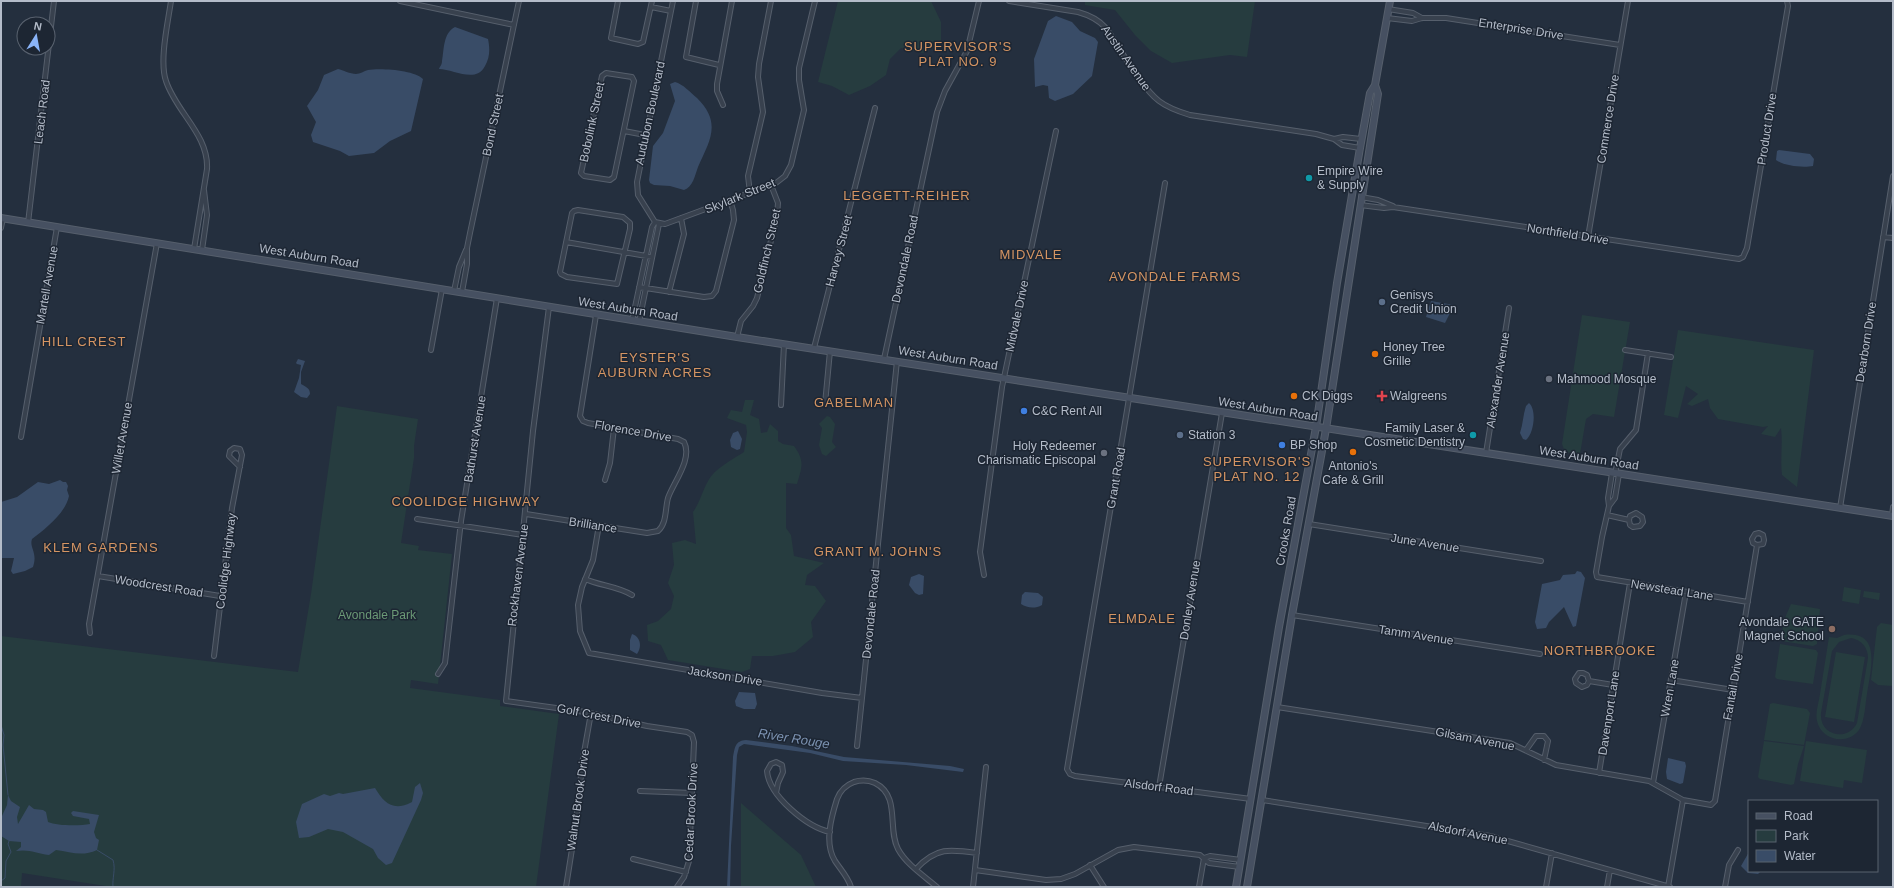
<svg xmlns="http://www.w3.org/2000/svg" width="1894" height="888" viewBox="0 0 1894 888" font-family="Helvetica,sans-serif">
  <rect width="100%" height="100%" fill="#242f3e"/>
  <path fill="#263c3f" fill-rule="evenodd" d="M838,1H931L941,22V44L923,53L901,48L890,59L886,75L870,86L849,95L832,86L818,82Z
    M1085,1H1255L1247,57L1230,55L1172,63L1151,51L1135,35L1115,10L1085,5Z
    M1582,315L1630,322L1614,417L1593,414L1586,419L1580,454L1565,452L1562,444Z
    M1678,330L1814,350L1797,487L1782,475C1780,459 1783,444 1781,428L1775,437L1761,434L1768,426L1763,427L1718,419L1710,408L1708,399L1692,406L1687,404L1698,394L1686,386L1678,418L1664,415Z
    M745,400H754L750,415L759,419L761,433L767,432L770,424L778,431V441L783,444L794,446C805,461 802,467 797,484L786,483V528L791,535L794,556L824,563L807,575L805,585L815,586L826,601L811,622L813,637L795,652L773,656H752L750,669L742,672L668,660L661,645L648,641L647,625L658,621L671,609L674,596L668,583L674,565L672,543L685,540L696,544L693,512C700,502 702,492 708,481C715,468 732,460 744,452L747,432L746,425L727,418L731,410L742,412Z
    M337,406L418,419L414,446V458L401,543L419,546L418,550L452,554L438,684L411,680L410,688L500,700V706L559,714L536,887H112L22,873L21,887H1V636L298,672L311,594Z
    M827,416L830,417L835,424L832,442L836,447L826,456L822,454L819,445L822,428L819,424Z
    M1844,587L1861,590L1859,604L1842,601Z
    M1864,591L1880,593L1879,600L1863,597Z
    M1791,604L1820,609L1817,644L1813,646L1781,641L1784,620Z
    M1881,623L1893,625V686L1878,685L1871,680L1877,627Z
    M1844,635C1883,630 1870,672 1867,694C1865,705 1865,720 1859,730C1847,746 1821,740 1817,721C1815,712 1819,702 1820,694C1823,675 1826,656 1829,637L1837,638ZM1851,638C1862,640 1868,648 1868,658L1857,723C1848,742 1819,736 1821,713L1832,651L1839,642Z
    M1780,644L1816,650L1818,653L1813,684L1777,679L1775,677Z
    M1836,652L1865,657L1854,722L1825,717Z
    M1773,703L1807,709L1810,713L1804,745L1764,740L1770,704Z
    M1764,741L1804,746L1798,764L1794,784L1791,785L1760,779L1758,777Z
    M1806,741L1867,750L1862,783L1844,780L1843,788L1800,781Z
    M741,803L801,855L816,887H741Z"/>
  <path fill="#394c67" d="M1056,16L1072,22L1080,31L1095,38L1098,42L1092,76L1073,94L1055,101L1049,98L1048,86L1043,85L1035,87L1034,59L1048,21Z
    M455,27L488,39C490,49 490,57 485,66C476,84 453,69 439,69C440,66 442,65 442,61C444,50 443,33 455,27Z
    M338,69C343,70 350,74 356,74C360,74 364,71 368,70C381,68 414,70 423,79L411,131L390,141L374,153L349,156L340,151L313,142L311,135L316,122L307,106L318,90L324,75Z
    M675,82C683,84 691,93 697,98C722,123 710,140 698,167C695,175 693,187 684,190L670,186L654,185L650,183L649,180L653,146L663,133L675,101L670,84Z
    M1779,150L1810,154L1814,159L1813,166C1803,168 1784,166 1776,160L1777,151Z
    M1431,301L1454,305L1445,323L1426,317Z
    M298,359L305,361L301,372V384C306,387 310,388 310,394L307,398L301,397L294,392L299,378L301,365L297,364L296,363Z
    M1529,403C1537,410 1534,433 1526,440L1523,439L1520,433C1523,424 1523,415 1526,406Z
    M738,431L742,439L740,449L737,450L731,447L730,440L733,433Z
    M60,480L63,482H66L68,486L67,490L69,496C65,514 45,529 32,539C29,548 38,552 33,567L25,571L13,574L11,571L14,558H1V502L17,497L38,482L49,484Z
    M1577,571L1581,572L1585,578L1576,626L1573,627L1564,607L1549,622L1546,628L1537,629L1535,622L1542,584L1560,580L1563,575L1575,574Z
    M919,574L924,576L923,594L919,595L915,593L909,585L911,577Z
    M1025,592L1038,593L1043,597L1042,605C1035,609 1027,608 1021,604L1022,595Z
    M632,634C641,637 642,647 637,654L630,650V640Z
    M739,692L755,693L757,704L755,709H744L736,706L735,701Z
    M746,740L792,746L844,757L950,766L964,769L963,772L906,765L843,761L810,753L744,744L739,747L737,755L731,846L730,887H727L733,757C735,747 735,741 746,740Z
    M1668,758L1685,762L1686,766L1683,783L1680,784L1667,779L1666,772Z
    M420,783L423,793L421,800L392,863L386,865L378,858L373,849L343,832L328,829L309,837L299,838L296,822L302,804L324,794L330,796L339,793L343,794L375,788C384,803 393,812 412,802L415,787Z
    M8,795L11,801L20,807L17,817L18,824L29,805L34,809L43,810L46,812L48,822C57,826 80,826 90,824L89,819L73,816L71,813L73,811L99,815L94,832L96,838L99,840L97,850C82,857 71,852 56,850L49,855C36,853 29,849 16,851L21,847V842L9,841L1,836L2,816L7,805Z
    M1749,852V871H1761L1758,874L1748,873L1741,866Z"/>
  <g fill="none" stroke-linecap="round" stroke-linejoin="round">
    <path stroke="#394c67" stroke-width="1" d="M1,725L4,735L3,745L8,795
      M97,850L113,860C116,870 112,878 113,887
      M1,881L5,878L6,861L11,852L8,844L9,841"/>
    <g stroke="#565f6c" stroke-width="6">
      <path id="minor" d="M171,1C168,22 159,61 166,81C176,112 209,135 207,169L194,249
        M400,1L514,25
        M618,1L611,38L638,44L643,42L652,1
        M673,1L637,182L638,195L655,222L665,224L776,183L785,176L791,165L804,110L799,80V68L815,1
        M696,1L686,57L719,65
        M1009,1L1078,12C1089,15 1098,19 1106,28C1121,49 1140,86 1159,101C1168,108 1180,112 1190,115L1316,134L1334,139L1342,145L1360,148
        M651,7L671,11
        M1388,9L1413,13L1422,18
        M1387,18L1412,21L1422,18H1446L1620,45
        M606,73L632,77L634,81L614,177L610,180L584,176L581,173L602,76Z
        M723,105L717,91V84L732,1
        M624,131L645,135
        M1334,139L1343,137L1361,139
        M1165,183L1067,769L1070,774L1075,776L1251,799
        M750,193L748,176L763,112L758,77L759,64L771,1
        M1361,197L1378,200L1393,206
        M1360,205L1384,208L1393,207L1739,259L1743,257L1747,248L1788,6L1787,1
        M578,210L623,217L630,223V229L617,284L567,277L561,274L560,272L572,213L574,211Z
        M28,223L54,1
        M1,228L3,218
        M1588,237L1628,1
        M1883,237L1893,238
        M566,242L652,257
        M202,250L207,215L204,190
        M639,287L704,297L712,296L716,291L734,220L733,210L730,200
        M454,291L459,267L466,250
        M462,292L467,264V248L470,233L519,1
        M669,292L684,234L681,218
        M549,307L533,431L506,701L585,712L647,726L687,732L692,735L694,742L689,861L684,877L677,887
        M632,321L652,227L655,222
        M639,322L659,224
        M737,337L741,321L753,306L757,298L777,216L778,203L771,185
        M814,348L875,108
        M431,350L442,289
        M1625,350L1671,357
        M884,359L937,112L945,91L967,51L979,1
        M825,404L830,351
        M781,405L784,344
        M21,437L57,227
        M1486,453L1509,308
        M1612,473L1608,498L1609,506L1602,537L1596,572L1597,577L1748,602
        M1615,474L1620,449L1636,430L1648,353
        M605,480L610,463L614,428
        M1609,506L1615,498L1619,474
        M1840,508L1893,176
        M526,514L647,533L658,531C667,523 665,509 668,498C673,483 693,459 684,442L678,439L588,423L583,421L580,416L596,315
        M1607,515L1629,520L1630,525L1633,527L1640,526L1643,522L1642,517L1636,513L1630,516L1629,520
        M1892,516L1893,507
        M417,519L523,535
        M1309,524L1541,561
        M599,525L593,560L582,587L578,605L580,631L589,653L822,693L862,698
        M984,575L980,552L1002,387L1056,131
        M98,576L220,596
        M585,579C601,586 617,586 632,595
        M1292,615L1540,654
        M90,633L89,624L157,243
        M214,656L232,508L242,455L240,449L234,448L230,451L229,456L240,467
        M438,674L445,663L461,521L497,298
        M1671,680L1733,690
        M1589,681L1587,685L1582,687L1576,683L1575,679L1579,673H1583L1587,675L1589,681L1613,685
        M1277,707L1510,743L1556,765L1649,781L1683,800L1711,805L1715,801L1757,545L1763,544L1764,540L1763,535L1759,533L1755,534L1752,539L1753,543L1757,545
        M857,746L897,361
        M1526,750L1536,736H1544L1548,741L1544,760
        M1599,773L1630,583
        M1653,783L1686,592
        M1159,787L1222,413
        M640,791L692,793
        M776,793L778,783L783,772L782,765L776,762L771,764L767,771C769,796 807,827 830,832
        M1262,800L1490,836L1670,887
        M1204,858L1210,856L1241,860
        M633,859L686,872
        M1090,865L1104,887
        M916,869C936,847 950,849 977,853
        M975,870L1046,880L1061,879L1075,874L1118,850L1134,847L1200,855L1209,863L1240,867
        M566,887L575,830L583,758L591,713
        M851,887C848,877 841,870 835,861C824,843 831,818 837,799C840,791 846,785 854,782C861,780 868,780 875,783C901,796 887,829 898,849C906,864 924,876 937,887
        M973,887L986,767
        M1199,887L1204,858
        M1546,887L1552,853
        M1607,887L1610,870
        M1668,887L1683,800
        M1725,887L1729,865L1738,850"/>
    </g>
    <g stroke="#565f6c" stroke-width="8">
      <path id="secondary" d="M1,218L737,337L1893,516
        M1236,887L1279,627L1316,427L1337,283L1360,148L1370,93L1375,85L1390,1
        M1247,887L1292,615L1326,429L1378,94L1375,85"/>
    </g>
    <use href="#minor" stroke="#38414e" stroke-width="4"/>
    <use href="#secondary" stroke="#465061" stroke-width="6"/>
  </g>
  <g fill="#0f9aa8" stroke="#1d2633" stroke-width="1.5">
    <circle cx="1309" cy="178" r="4"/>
    <circle cx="1473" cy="435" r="4"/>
  </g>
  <g fill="#5c6f8a" stroke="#1d2633" stroke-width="1.5">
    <circle cx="1382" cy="302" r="4"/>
    <circle cx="1180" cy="435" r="4"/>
  </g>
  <g fill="#e8710a" stroke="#1d2633" stroke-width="1.5">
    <circle cx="1375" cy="354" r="4"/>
    <circle cx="1294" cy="396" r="4"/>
    <circle cx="1353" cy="452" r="4"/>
  </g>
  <g fill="#6b7280" stroke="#1d2633" stroke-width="1.5">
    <circle cx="1549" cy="379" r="4"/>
    <circle cx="1104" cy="453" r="4"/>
  </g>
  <path fill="#e0444e" stroke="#1d2633" stroke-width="1.5" d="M1380 390h4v4h4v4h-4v4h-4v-4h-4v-4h4z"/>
  <g fill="#3f7fe0" stroke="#1d2633" stroke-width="1.5">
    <circle cx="1024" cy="411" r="4"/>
    <circle cx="1282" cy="445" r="4"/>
  </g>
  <circle fill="#8d6e63" stroke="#1d2633" stroke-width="1.5" cx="1832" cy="629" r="4"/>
  <g text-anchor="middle" stroke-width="3" stroke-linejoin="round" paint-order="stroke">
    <g font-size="12" fill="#b4bcc9" stroke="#1d2633">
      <text transform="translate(1521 29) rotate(9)" y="4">Enterprise Drive</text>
      <text transform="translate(1126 58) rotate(55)" y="4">Austin Avenue</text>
      <text transform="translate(42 112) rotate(-83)" y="4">Leach Road</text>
      <text transform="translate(650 113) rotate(-78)" y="4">Audubon Boulevard</text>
      <text transform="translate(1608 119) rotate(-81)" y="4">Commerce Drive</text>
      <text transform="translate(592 122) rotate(-78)" y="4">Bobolink Street</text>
      <text transform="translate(493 125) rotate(-78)" y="4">Bond Street</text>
      <text transform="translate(1767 129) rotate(-81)" y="4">Product Drive</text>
      <text transform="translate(740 196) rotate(-22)" y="4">Skylark Street</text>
      <text transform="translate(1568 234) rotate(9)" y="4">Northfield Drive</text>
      <text transform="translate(767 251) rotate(-77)" y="4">Goldfinch Street</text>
      <text transform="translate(839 251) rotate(-75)" y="4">Harvey Street</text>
      <text transform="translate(309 256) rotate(9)" y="4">West Auburn Road</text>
      <text transform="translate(905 259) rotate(-78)" y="4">Devondale Road</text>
      <text transform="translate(47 285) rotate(-80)" y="4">Martell Avenue</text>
      <text transform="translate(628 309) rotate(9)" y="4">West Auburn Road</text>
      <text transform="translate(1017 316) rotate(-78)" y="4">Midvale Drive</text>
      <text transform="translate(1866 342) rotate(-81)" y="4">Dearborn Drive</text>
      <text transform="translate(948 358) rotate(9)" y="4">West Auburn Road</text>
      <text transform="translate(1498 380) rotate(-81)" y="4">Alexander Avenue</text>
      <text transform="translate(1268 409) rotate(9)" y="4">West Auburn Road</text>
      <text transform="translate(633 431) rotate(10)" y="4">Florence Drive</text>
      <text transform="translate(122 438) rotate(-80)" y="4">Willet Avenue</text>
      <text transform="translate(475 439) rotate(-81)" y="4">Bathurst Avenue</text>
      <text transform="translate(1589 458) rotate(9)" y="4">West Auburn Road</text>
      <text transform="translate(1116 478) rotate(-80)" y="4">Grant Road</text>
      <text transform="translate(593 525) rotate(9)" y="4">Brilliance</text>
      <text transform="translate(1286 531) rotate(-80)" y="4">Crooks Road</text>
      <text transform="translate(1425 543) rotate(9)" y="4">June Avenue</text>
      <text transform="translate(226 561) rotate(-83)" y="4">Coolidge Highway</text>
      <text transform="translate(518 575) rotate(-83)" y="4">Rockhaven Avenue</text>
      <text transform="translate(159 586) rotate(9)" y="4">Woodcrest Road</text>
      <text transform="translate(1672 590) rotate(9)" y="4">Newstead Lane</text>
      <text transform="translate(1190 600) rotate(-81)" y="4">Donley Avenue</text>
      <text transform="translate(871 614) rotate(-84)" y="4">Devondale Road</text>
      <text transform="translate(1416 635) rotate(9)" y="4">Tamm Avenue</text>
      <text transform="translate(725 676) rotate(9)" y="4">Jackson Drive</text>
      <text transform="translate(1733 687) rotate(-80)" y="4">Fantail Drive</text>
      <text transform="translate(1670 688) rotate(-80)" y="4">Wren Lane</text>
      <text transform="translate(1609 713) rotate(-81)" y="4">Davenport Lane</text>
      <text transform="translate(599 716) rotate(11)" y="4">Golf Crest Drive</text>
      <text transform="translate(1475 739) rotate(11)" y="4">Gilsam Avenue</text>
      <text transform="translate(1159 787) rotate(7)" y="4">Alsdorf Road</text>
      <text transform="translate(578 800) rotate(-82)" y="4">Walnut Brook Drive</text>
      <text transform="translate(691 812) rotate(-87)" y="4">Cedar Brook Drive</text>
      <text transform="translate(1468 833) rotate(11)" y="4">Alsdorf Avenue</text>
    </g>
    <g font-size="12" fill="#b4bcc9" stroke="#1d2633" text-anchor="start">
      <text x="1317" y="175">Empire Wire<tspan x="1317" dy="14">&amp; Supply</tspan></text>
      <text x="1390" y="299">Genisys<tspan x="1390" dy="14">Credit Union</tspan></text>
      <text x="1383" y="351">Honey Tree<tspan x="1383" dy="14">Grille</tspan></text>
      <text x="1557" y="383">Mahmood Mosque</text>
      <text x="1302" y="400">CK Diggs</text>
      <text x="1390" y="400">Walgreens</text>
      <text x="1032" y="415">C&amp;C Rent All</text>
      <text x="1465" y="432" text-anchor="end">Family Laser &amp;<tspan x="1465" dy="14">Cosmetic Dentistry</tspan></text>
      <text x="1188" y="439">Station 3</text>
      <text x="1290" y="449">BP Shop</text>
      <text x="1096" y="450" text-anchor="end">Holy Redeemer<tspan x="1096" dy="14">Charismatic Episcopal</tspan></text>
      <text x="1353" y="470" text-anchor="middle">Antonio's<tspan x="1353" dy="14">Cafe &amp; Grill</tspan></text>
      <text x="1824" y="626" text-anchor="end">Avondale GATE<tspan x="1824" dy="14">Magnet School</tspan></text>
    </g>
    <g font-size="12" fill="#6b9a76" stroke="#1d2633">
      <text x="377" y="619">Avondale Park</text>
    </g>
    <g font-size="13" letter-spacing="1" fill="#d59563" stroke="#1d2633">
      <text x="958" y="51">SUPERVISOR'S<tspan x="958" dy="15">PLAT NO. 9</tspan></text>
      <text x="907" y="200">LEGGETT-REIHER</text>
      <text x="1031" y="259">MIDVALE</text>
      <text x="1175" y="281">AVONDALE FARMS</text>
      <text x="84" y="346">HILL CREST</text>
      <text x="655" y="362">EYSTER'S<tspan x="655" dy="15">AUBURN ACRES</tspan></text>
      <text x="854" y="407">GABELMAN</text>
      <text x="1257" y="466">SUPERVISOR'S<tspan x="1257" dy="15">PLAT NO. 12</tspan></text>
      <text x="466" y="506">COOLIDGE HIGHWAY</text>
      <text x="101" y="552">KLEM GARDENS</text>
      <text x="878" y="556">GRANT M. JOHN'S</text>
      <text x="1142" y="623">ELMDALE</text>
      <text x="1600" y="655">NORTHBROOKE</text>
    </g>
    <g font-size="13" font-style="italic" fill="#7c92b1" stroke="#1d2633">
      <text transform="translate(794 738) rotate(9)" y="5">River Rouge</text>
    </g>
  </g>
  <rect width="1894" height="888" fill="none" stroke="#b4bcc9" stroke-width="4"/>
  <rect x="1748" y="800" width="130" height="72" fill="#1d2633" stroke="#59626f"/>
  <rect x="1756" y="813" width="20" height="6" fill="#465061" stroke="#59626f"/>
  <text x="1784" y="820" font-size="12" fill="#b4bcc9">Road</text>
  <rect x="1756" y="830" width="20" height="12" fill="#263c3f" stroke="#59626f"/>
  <text x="1784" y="840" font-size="12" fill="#b4bcc9">Park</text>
  <rect x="1756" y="850" width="20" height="12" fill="#394c67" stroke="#59626f"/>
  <text x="1784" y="860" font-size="12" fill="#b4bcc9">Water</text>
  <g transform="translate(36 36) rotate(11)"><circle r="19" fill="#1d2633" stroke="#59626f"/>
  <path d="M0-3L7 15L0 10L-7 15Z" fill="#8ab4f8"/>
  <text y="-6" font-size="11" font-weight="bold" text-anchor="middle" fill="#b4bcc9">N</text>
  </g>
</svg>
